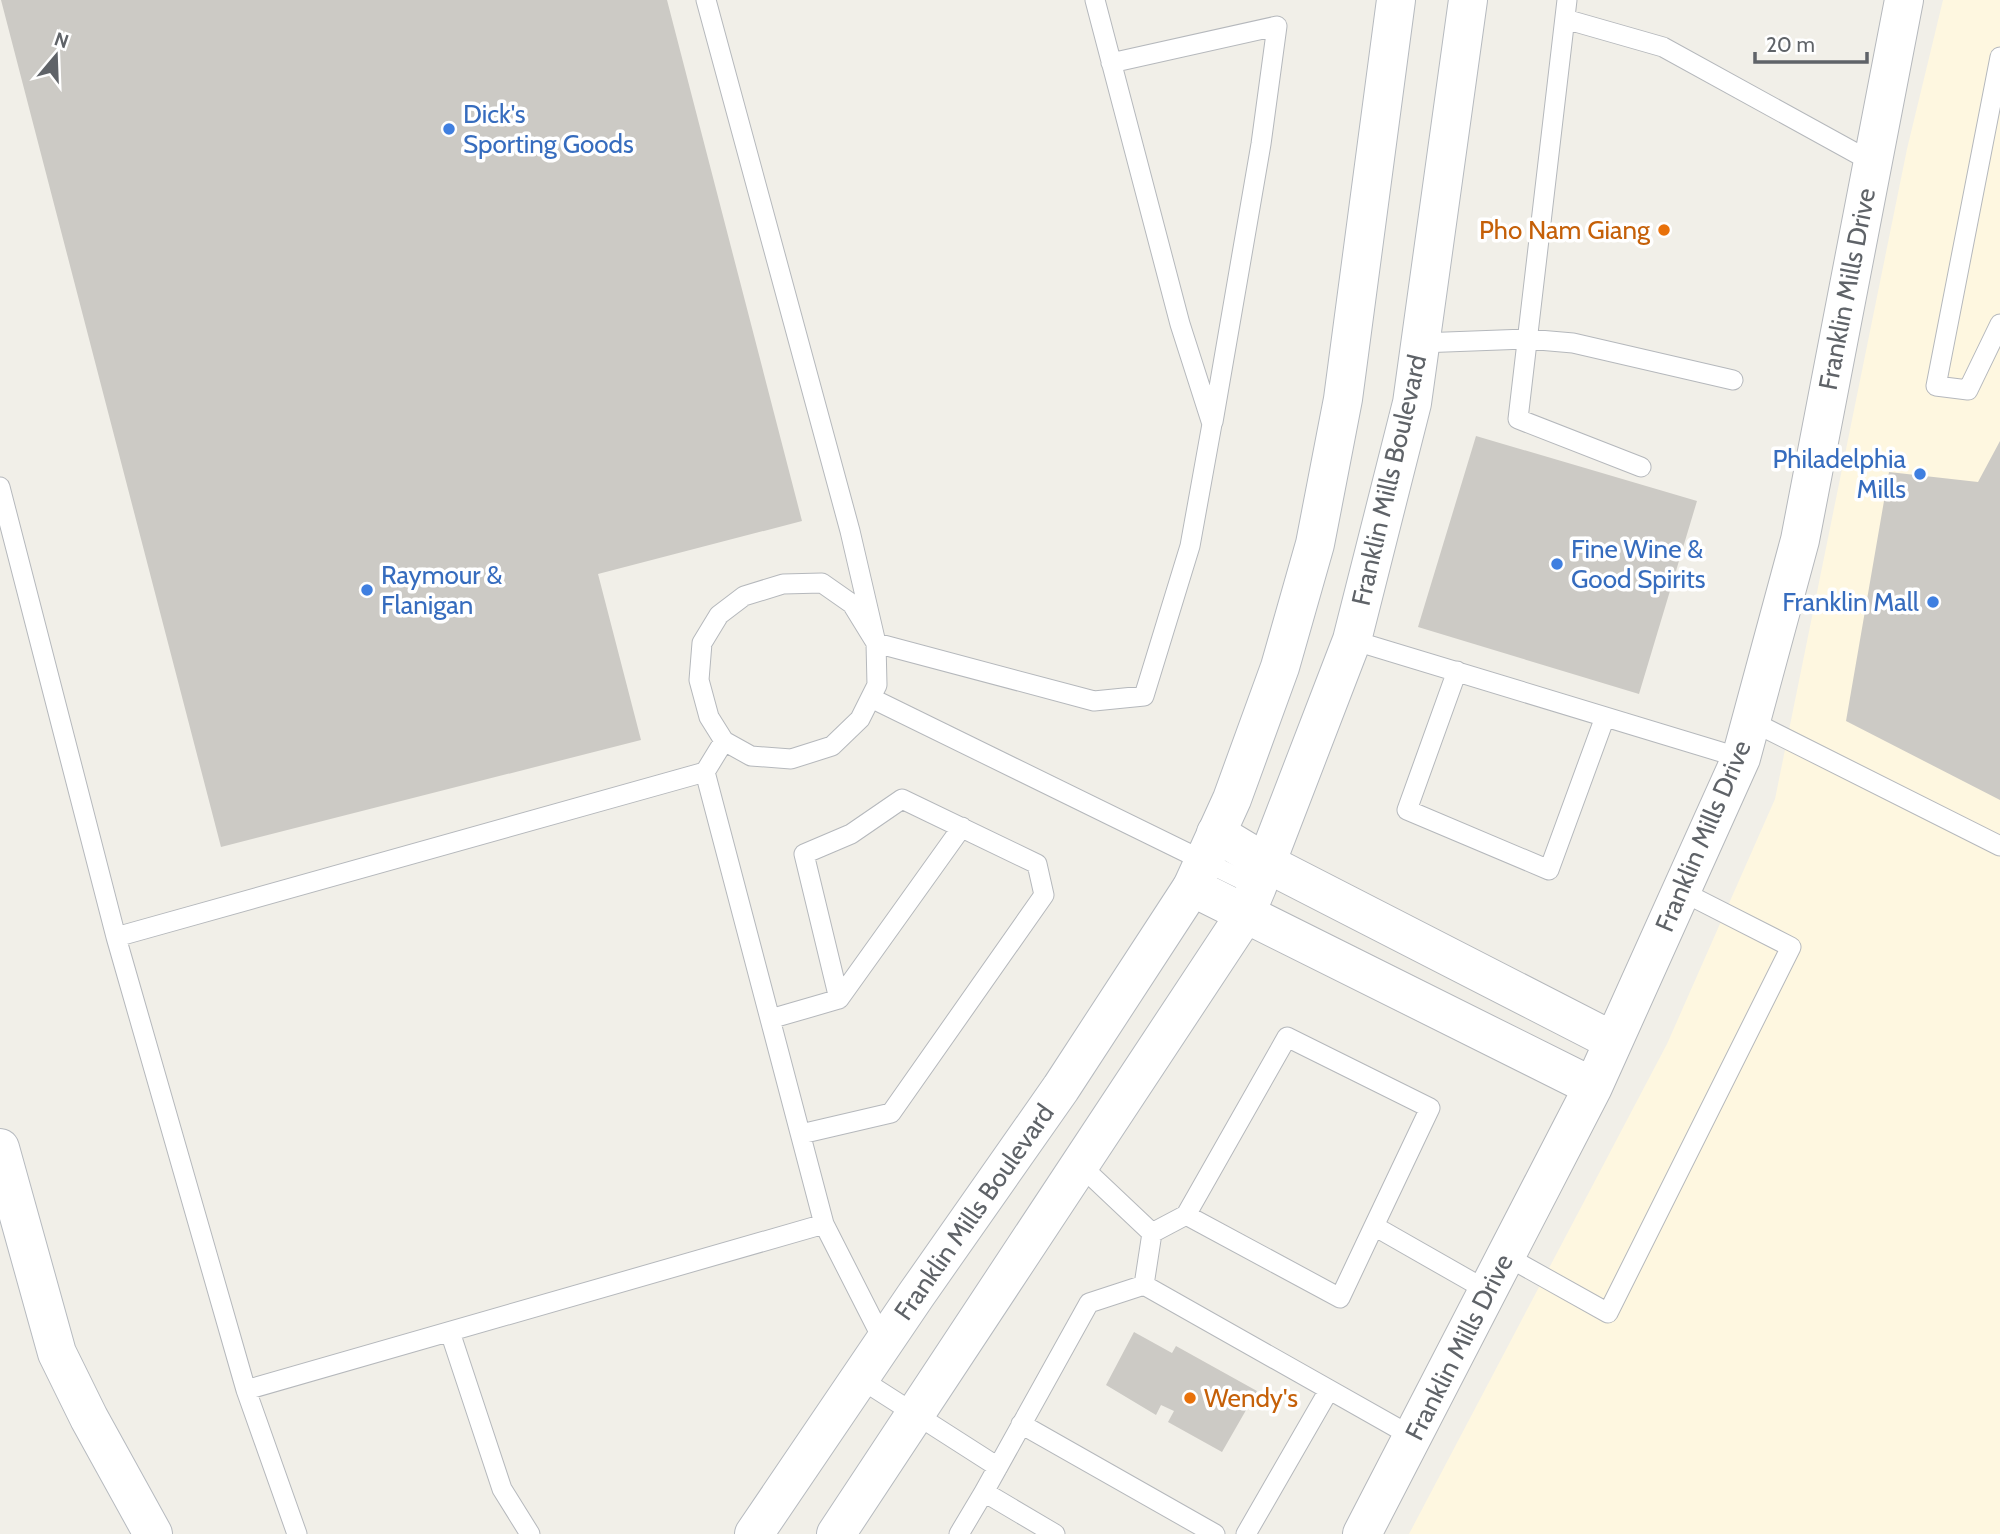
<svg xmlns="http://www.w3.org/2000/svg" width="2000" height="1534" viewBox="0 0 2000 1534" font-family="Cabin,sans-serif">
  <rect width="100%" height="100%" fill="#f1efe8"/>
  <path fill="#fef7e0" d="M1943,0H2000V1534H1409L1667,1044L1775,799L1907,149Z"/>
  <path fill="#cccac5" d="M1,0H667L802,521L598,574L641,740L221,847Z
    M1476,436L1697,501L1639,694L1418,627Z
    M2000,441V800L1846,721L1889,472L1978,482Z
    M1134,1332L1172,1353L1176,1346L1257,1391L1222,1452L1168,1422L1174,1411L1161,1405L1156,1415L1106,1385Z"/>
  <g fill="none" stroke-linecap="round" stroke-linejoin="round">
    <g stroke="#b5b8bc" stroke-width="21">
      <path id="lane" d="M706,0L850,531L876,643L1094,701L1144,696L1190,546L1212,424L1180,324L1095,0
        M1567,0L1518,419L1641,467
        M1565,19L1663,47L1872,162
        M2000,57L1936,386L1968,390L2000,324
        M1111,63L1277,26L1261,144L1213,422
        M1420,343L1527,339L1573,343L1733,380
        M0,487L116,937L246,1390L824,1224L705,772L116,937
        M822,583L852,604L876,643L877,685L860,719L832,746L791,759L751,756L724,741L709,717L699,680L702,643L719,615L744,596L783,584Z
        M1352,640L1741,758
        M1457,671L1407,810L1549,870L1605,717
        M871,698L1257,887
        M1751,721L2000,846
        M705,772L724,741
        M770,1019L839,999
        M801,1134L891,1113L1044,895L1037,864L902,799L851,834L804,854L839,999L962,827
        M1080,1165L1152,1233L1144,1285
        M824,1224L884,1342
        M1374,1226L1340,1298L1186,1215L1287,1037L1430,1108L1374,1226L1488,1291
        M1152,1233L1186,1215
        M1506,1256L1608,1313L1791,947L1681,891
        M450,1332L502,1489L530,1534
        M859,1378L998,1467
        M246,1390L297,1534
        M1021,1424L1215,1534
        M959,1534L984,1492
        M1055,1534L984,1492L1089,1303L1144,1285L1413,1437
        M1246,1534L1329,1390"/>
    </g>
    <g stroke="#b5b8bc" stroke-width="40">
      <path id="street" d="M1216,833L1266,863L1613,1041
        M1192,887L1593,1087
        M1362,1534L1593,1087L1741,758L1800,540L1904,0"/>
    </g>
    <g stroke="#b6babf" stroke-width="40">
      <path id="secondary" d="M0,1148L57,1353L89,1418L153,1534
        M754,1534L916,1295L1061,1088L1192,887L1232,799L1280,667L1315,544L1343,399L1396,0
        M836,1534L1246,913L1257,887L1352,640L1412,403L1468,0"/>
    </g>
    <use href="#lane" stroke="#fff" stroke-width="19"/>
    <use href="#street" stroke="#fff" stroke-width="38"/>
    <use href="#secondary" stroke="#fff" stroke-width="38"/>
  </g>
  <g fill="#3f7fe0" stroke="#fff" stroke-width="2.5">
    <circle cx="449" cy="129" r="7"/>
    <circle cx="1920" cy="474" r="7"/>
    <circle cx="1557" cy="564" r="7"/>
    <circle cx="367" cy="590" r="7"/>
    <circle cx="1933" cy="602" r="7"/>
  </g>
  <g fill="#e8710a" stroke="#fff" stroke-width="2.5">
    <circle cx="1664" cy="230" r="7"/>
    <circle cx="1190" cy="1398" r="7"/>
  </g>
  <g text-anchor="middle" stroke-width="7" stroke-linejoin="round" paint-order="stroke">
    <g font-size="26" fill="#366cbe" stroke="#fff" text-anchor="start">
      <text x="463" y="123">Dick's<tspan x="463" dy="30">Sporting Goods</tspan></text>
      <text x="1906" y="468" text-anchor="end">Philadelphia<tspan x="1906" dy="30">Mills</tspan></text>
      <text x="1571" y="558">Fine Wine &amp;<tspan x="1571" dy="30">Good Spirits</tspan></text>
      <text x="381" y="584">Raymour &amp;<tspan x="381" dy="30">Flanigan</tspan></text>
      <text x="1919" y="611" text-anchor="end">Franklin Mall</text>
    </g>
    <g font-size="26" fill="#c56008" stroke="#fff" text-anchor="end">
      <text x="1650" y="239">Pho Nam Giang</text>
      <text x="1204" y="1407" text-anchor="start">Wendy's</text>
    </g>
    <g font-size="26" fill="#5f6368" stroke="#fff">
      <text transform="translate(1847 289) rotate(-79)" y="9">Franklin Mills Drive</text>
      <text transform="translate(1389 480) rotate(-77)" y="9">Franklin Mills Boulevard</text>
      <text transform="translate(1703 836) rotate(-67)" y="9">Franklin Mills Drive</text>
      <text transform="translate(974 1212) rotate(-55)" y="9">Franklin Mills Boulevard</text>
      <text transform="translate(1459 1347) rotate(-63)" y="9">Franklin Mills Drive</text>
    </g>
  </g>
  <g transform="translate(56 56) rotate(19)" stroke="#ffffff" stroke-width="5" paint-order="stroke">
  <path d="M0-5L12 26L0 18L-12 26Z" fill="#5f6368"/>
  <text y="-10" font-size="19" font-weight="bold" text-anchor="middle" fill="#5f6368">N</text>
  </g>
  <path d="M1755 52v10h112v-10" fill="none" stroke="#5f6368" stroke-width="3.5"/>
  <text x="1766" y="52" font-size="21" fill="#5f6368" stroke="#ffffff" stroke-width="5" paint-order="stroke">20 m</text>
</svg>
